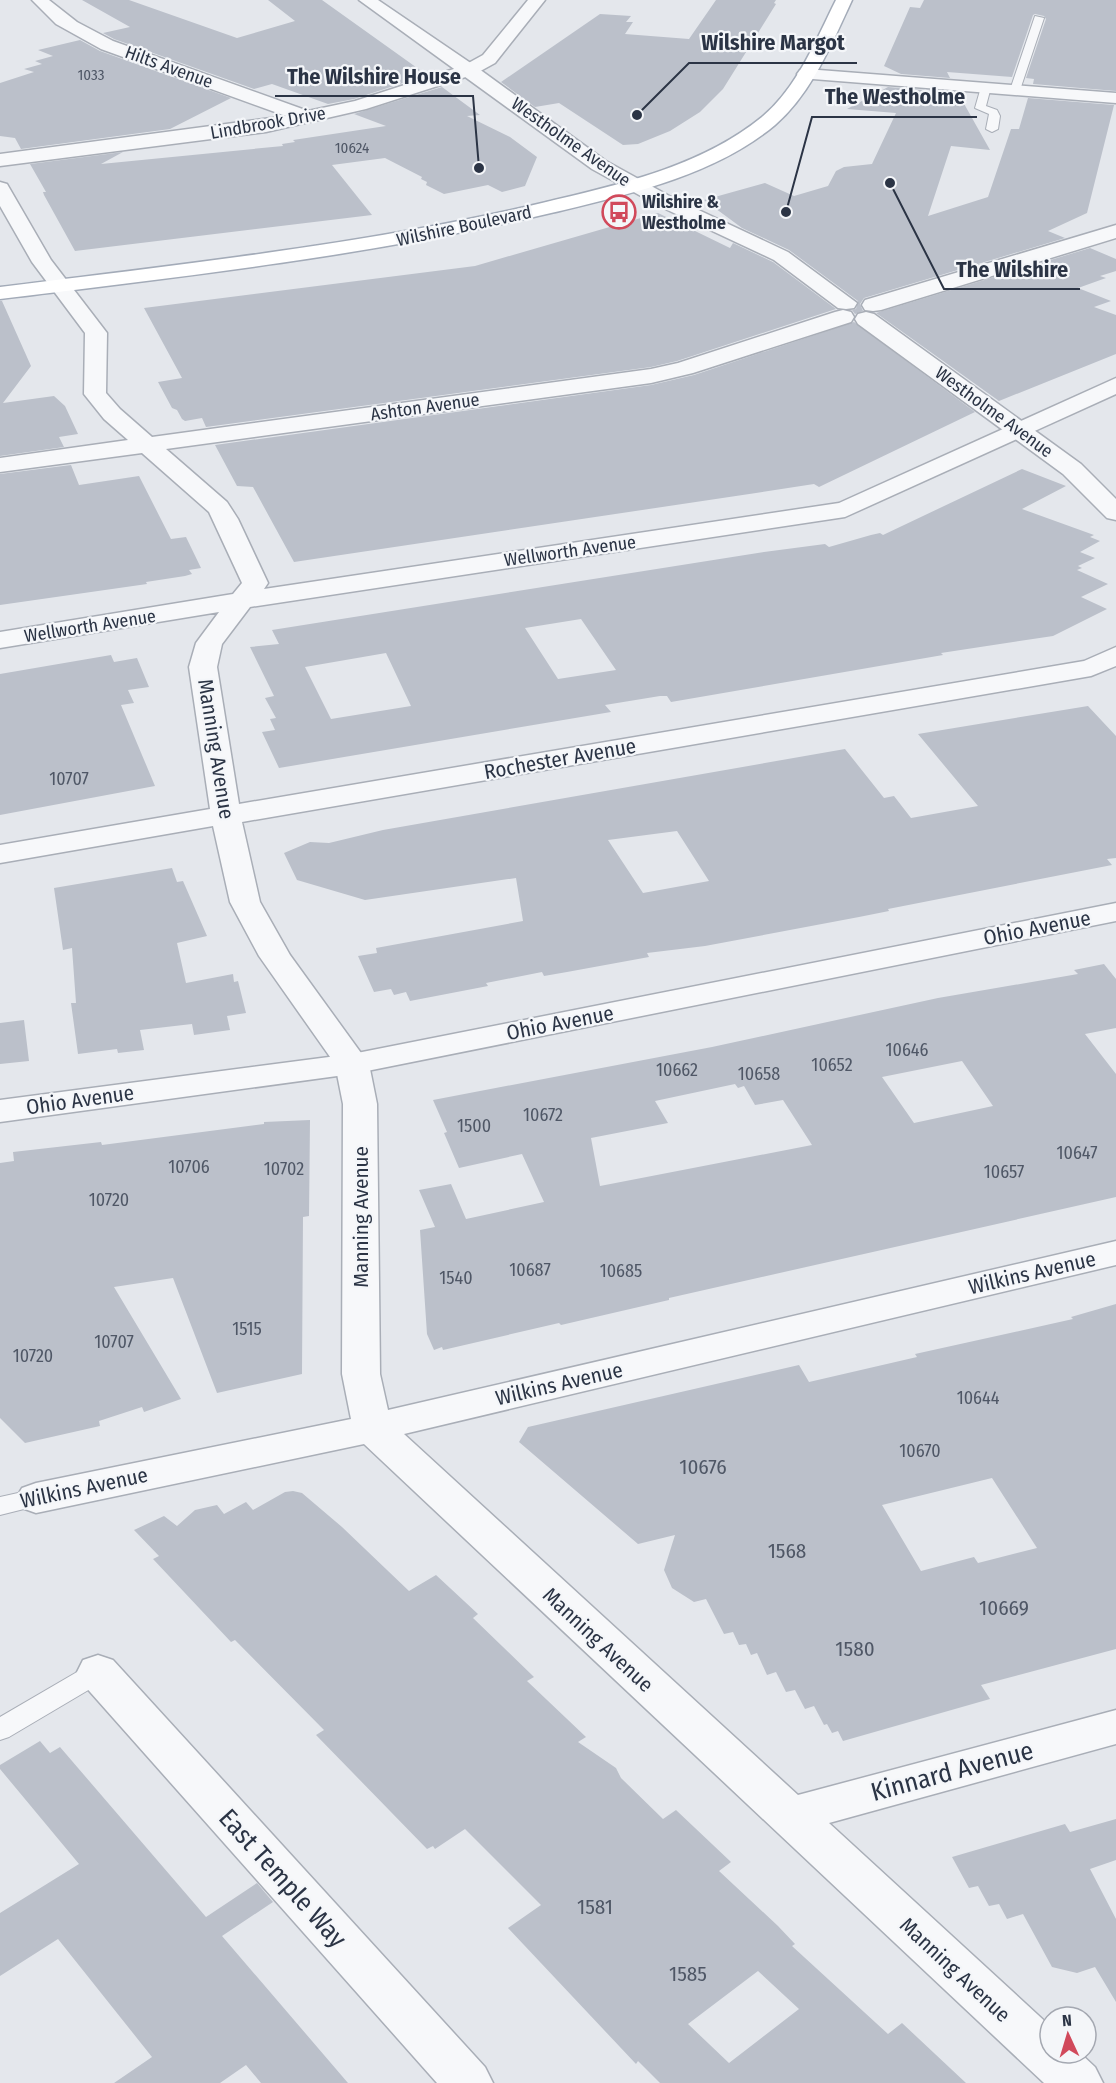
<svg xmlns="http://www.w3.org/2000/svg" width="1116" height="2083" viewBox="0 0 1116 2083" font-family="'Fira Sans Condensed',sans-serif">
  <rect width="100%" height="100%" fill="#e4e7ec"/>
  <path fill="#bbc0ca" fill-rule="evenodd" d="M82,0H129L237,38L295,21L268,0H322L427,75L354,99L328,104L272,84L254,89L114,39L103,33L130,27Z
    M716,0H776L774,3L776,4L723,89L700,112L670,131L638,144L623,145L559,103L535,107L501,82L600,14L631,16L626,22H633L625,34L689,39Z
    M924,0H1116V91L1033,84L1034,79L1026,78L1046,19L1044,16L1035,14L1033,15L1012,77L947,72L950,78L901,74L884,66L910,7L920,8Z
    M80,40L100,51L231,98L170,129L21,149L15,138L0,136V83L34,72L24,69L42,64L35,61L53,56L38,50Z
    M442,87L480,115L467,116L510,137L537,157L525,186L502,192L488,185L444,194L426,185L427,182L421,179L422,177L385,158L332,165L372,215L75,251L44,195L43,192H46L30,164L123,152L101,164L283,146L282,144L295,142L293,140L386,126L354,114Z
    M888,87L958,93L990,150L951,146L928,216L988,197L1011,129H1019L1028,98L1114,105L1087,213L1048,231L1065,238L864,298L860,304L863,311L855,314L852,310L856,309L858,301L789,250L742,228L704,200L765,183L794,196L828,186L836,171L844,167L872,164L896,113L847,109Z
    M658,213L730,248L733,243L773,262L836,309L677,361L651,367L206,427L202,418L185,421L182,419L177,410L172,408L158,382L182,378L144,308L475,266Z
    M1090,248L1116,259V271L1100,276L1106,278L1078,288L1111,301L1094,307L1116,315V354L999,401L876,313Z
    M0,301H2L31,366L3,403L54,396L65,406L78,434L59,437L64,447L0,456Z
    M854,322L975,412L819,487L814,484L756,493L294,562L253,487L237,486L215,445L651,385L694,375Z
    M71,465L79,485L139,476L171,539L186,537L201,568L189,570L192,574L185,576L146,582L147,584L0,605V474Z
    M1022,469L1066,486L1022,509L1094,535L1090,537L1100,541L1080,552L1095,558L1078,566L1082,568L1077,570L1108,584L1081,597L1107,609L1053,636L941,653L943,655L671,702L667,696H660L605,705L611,712L279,768L262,732L275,730L270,719L276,718L265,698L274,696L250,647L279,644L272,630L764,552L825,544L829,547L871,535L880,533L883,535ZM581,619L616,670L558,679L525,628ZM386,653L411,706L331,719L305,667Z
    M111,655L114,662L137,658L149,687L128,690L134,703L121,705L155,786L0,815V674Z
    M1088,706L1116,736V858L1107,859L1112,865L888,909L889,911L859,917L705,946L647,953L649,957L567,972L544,976L542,972L486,983L488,986L410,1001L406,992L394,995L391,989L374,992L358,956L377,953L376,948L523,921L516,878L365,900L297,880L284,853L310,842L329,843L383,830L845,749L884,798L894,796L911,818L978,806L918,734ZM677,831L709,881L643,893L608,840Z
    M172,868L177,882L183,881L207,936L177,943L186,983L233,974L234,982L238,981L246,1013L227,1016L230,1030L194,1035L192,1024L140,1030L144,1050L118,1053L117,1049L78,1054L71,1003H76L72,948L63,950L54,888Z
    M1104,964L1116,979V1028L1085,1034L1116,1074V1197L669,1298V1300L561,1325L559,1323L443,1350L442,1347L434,1350L427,1334L420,1230L435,1227L419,1190L451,1184L466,1219L544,1202L522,1154L459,1168L444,1133L447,1132L433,1100L712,1047L938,998L1078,974L1074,970ZM962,1061L993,1106L914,1123L882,1077ZM735,1084L738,1088L744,1086L755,1105L783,1100L812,1145L600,1186L591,1138L668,1123L655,1101Z
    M24,1020L29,1061L0,1064V1023Z
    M310,1120L309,1216L303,1217L302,1374L217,1393L173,1278L114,1287L181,1399L144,1412L142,1407L99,1421L100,1426L25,1443L0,1418V1163L14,1161L13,1152L101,1142L102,1145L264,1124V1122Z
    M1116,1304V1649L981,1685L990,1699L843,1741L838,1731L832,1733L827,1724L824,1725L814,1706L805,1709L795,1690L786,1692L776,1672L767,1675L757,1653L751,1655L746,1644L739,1645L733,1632L724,1634L706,1599L694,1602L672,1588L664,1570L675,1535L638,1544L519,1442L528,1427L799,1365L809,1382L917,1357L915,1354L1073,1319L1071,1317ZM992,1478L1037,1548L978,1563L974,1557L921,1571L882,1505Z
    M293,1491L302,1493L342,1527L409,1591L436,1575L478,1614L473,1618L534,1677L527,1681L586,1737L578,1742L616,1768L621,1778L663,1819L676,1810L731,1862L719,1871L778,1926L795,1944L792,1946L888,2034L902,2023L966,2083H660L638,2061L636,2064L508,1928L541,1905L465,1829L435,1849L433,1846L427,1849L316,1735L324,1730L235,1640L231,1642L153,1559L159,1556L134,1530L164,1516L177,1526L195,1510L217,1505L224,1514L246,1502L253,1510L285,1492ZM758,1971L799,2009L729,2063L688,2024Z
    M40,1741L50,1753L60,1747L206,1917L257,1883L273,1902L222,1936L348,2083H261L246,2065L220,2083H114L152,2057L58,1939L0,1976V1913L79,1864L0,1769V1765Z
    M1116,1819V1860L1090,1869L1116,1919V2002L1095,1967L1077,1973L1052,1967L1023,1914L1007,1919L999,1904L989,1906L978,1886L969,1888L952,1857L1065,1824L1070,1832Z"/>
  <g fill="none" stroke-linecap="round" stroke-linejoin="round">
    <g stroke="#a9aeb7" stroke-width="2">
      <path id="service" d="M1035,16L1044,18L1020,90L1015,93L1011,92L1010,90Z
        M986,84L991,87L986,106L997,110L1000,116L998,129L992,132L986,129L989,114L975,108L981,87Z
        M36,1489L44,1492L48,1498L44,1504L0,1515V1497Z
        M98,1662L107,1665L111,1672L107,1679L9,1737L0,1740V1717L89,1665Z"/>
    </g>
    <g stroke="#a9aeb7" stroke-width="3">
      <path id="minor" d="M32,0H49L77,22L113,41L308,111L355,101L463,66L483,55L528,0H545L495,63L475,74L366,109L266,132L0,166V154L286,116L101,49L56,24Z
        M806,69L1116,93V103L800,78L797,74L800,70Z
        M0,182L7,184L51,260L107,333L106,393L120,409L152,437L651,369L678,363L835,312L843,310L851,312L854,317L851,322L693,373L651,383L166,449L227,502L238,519L268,583L264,589L839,503L1116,378V394L845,517L250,607L222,644L217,667L239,804L1084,661L1116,647V666L1091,676L242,822L260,902L290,955L369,1064L377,1104L380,1374L388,1410L1116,1241V1265L404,1434L798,1795L1116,1710V1744L829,1823L1050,2026V2053H1080L1095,2067L1103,2083H1044L364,1444L36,1513L22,1508L16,1498L22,1488L36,1483L351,1419L342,1374L343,1104L335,1064L259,956L230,902L213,826L0,863V845L210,809L189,667L196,643L219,612L0,648V632L233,594L242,583L209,512L142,453L0,472V458L128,440L104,419L84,394L85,333L32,262L0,206Z
        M1116,225V238L881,310L873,311L865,310L862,305L865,300Z
        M98,1655L113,1660L485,2067L493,2083H437L83,1684L77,1672L83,1660Z"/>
    </g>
    <g stroke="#a9aeb7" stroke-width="3">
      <path id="tertiary" d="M359,0H378L475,66L606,161L673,198L788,252L857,303L854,308L846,309L838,308L774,260L659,206L592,169Z
        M866,312L874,314L1081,464L1116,499V520L1107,518L1063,474L858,324L855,319L858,314Z
        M1116,903V921L352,1074L0,1122V1100L352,1054Z"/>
    </g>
    <g stroke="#a3abb8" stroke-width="3">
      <path id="primary" d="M836,0H852C832,43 812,93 775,125C714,176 626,195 551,213C369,256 185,276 0,299V287C182,264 364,245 542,203C617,185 701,167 762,117C797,88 816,40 836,0Z"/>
    </g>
    <use href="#service" fill="#f7f8fa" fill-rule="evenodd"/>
    <use href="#minor" fill="#f7f8fa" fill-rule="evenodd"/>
    <use href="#tertiary" fill="#f7f8fa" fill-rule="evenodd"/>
    <use href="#primary" fill="#fff" fill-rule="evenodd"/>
  </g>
  <defs>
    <g id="bus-ring" transform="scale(1.725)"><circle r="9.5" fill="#f4f6f9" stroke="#d1495b" stroke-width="1.5"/><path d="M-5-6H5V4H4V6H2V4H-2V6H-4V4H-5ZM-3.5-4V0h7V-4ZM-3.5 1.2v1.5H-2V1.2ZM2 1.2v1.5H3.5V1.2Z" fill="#d1495b"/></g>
  </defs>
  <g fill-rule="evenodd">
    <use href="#bus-ring" x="619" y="212"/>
  </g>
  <g text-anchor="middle" stroke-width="4.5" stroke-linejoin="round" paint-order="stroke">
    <g font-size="15" fill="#4f5766">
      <text x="91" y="80">1033</text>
      <text x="352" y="153">10624</text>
    </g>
    <g font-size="18" fill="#2b3445" stroke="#f4f6f9">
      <text transform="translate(169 67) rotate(20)" y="6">Hilts Avenue</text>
      <text transform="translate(268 123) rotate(-10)" y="6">Lindbrook Drive</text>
      <text transform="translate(571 142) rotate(35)" y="6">Westholme Avenue</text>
      <text transform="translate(464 226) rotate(-12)" y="6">Wilshire Boulevard</text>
      <text transform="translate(425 407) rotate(-8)" y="6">Ashton Avenue</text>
      <text transform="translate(994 412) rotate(36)" y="6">Westholme Avenue</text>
      <text transform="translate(570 551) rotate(-8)" y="6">Wellworth Avenue</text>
      <text transform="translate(90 626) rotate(-9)" y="6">Wellworth Avenue</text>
    </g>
    <g font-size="18" font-weight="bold" fill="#2b3445" stroke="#f4f6f9" text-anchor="start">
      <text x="642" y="208">Wilshire &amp;<tspan x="642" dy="21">Westholme</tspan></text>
    </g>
    <g font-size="18" fill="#4f5766">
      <text x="69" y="785">10707</text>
      <text x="907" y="1056">10646</text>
      <text x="832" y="1071">10652</text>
      <text x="677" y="1076">10662</text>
      <text x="759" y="1080">10658</text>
      <text x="543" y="1121">10672</text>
      <text x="474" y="1132">1500</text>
      <text x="1077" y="1159">10647</text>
      <text x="189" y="1173">10706</text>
      <text x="284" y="1175">10702</text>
      <text x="1004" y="1178">10657</text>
      <text x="109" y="1206">10720</text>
      <text x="530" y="1276">10687</text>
      <text x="621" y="1277">10685</text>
      <text x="456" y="1284">1540</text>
      <text x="247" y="1335">1515</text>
      <text x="114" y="1348">10707</text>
      <text x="33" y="1362">10720</text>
      <text x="978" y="1404">10644</text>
      <text x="920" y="1457">10670</text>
    </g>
    <g font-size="21" fill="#2b3445" stroke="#f4f6f9">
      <text transform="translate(216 749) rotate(81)" y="7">Manning Avenue</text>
      <text transform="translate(560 759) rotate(-10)" y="7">Rochester Avenue</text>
      <text transform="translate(1037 928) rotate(-11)" y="7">Ohio Avenue</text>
      <text transform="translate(560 1023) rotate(-11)" y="7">Ohio Avenue</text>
      <text transform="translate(80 1100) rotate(-8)" y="7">Ohio Avenue</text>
      <text transform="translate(361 1217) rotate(-90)" y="7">Manning Avenue</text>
      <text transform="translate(1032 1273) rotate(-13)" y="7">Wilkins Avenue</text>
      <text transform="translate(559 1384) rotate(-13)" y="7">Wilkins Avenue</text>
      <text transform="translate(84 1488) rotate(-12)" y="7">Wilkins Avenue</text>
      <text transform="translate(598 1640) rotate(43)" y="7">Manning Avenue</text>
      <text transform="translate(955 1970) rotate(43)" y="7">Manning Avenue</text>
    </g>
    <g font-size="21" fill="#4f5766">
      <text x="703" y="1474">10676</text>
      <text x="787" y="1558">1568</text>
      <text x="1004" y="1615">10669</text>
      <text x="855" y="1656">1580</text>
      <text x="595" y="1914">1581</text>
      <text x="688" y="1981">1585</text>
    </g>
    <g font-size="26" fill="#2b3445" stroke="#f4f6f9">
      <text transform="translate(952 1771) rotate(-15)" y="9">Kinnard Avenue</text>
      <text transform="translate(283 1878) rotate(48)" y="9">East Temple Way</text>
    </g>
  </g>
  <path fill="none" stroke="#2b3445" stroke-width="2" d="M637 115L689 63H857M479 168L473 96H275M786 212L812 117H977M890 183L944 289H1080"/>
  <g fill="#2b3445" stroke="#f4f6f9" stroke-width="2">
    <circle cx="637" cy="115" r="6"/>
    <circle cx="479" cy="168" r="6"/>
    <circle cx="786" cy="212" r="6"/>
    <circle cx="890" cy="183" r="6"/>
  </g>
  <g font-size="22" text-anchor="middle" font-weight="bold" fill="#2b3445" stroke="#f4f6f9" stroke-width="4.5" stroke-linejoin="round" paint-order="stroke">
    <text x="773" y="50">Wilshire Margot</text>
    <text x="374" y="84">The Wilshire House</text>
    <text x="895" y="104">The Westholme</text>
    <text x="1012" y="277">The Wilshire</text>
  </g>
  <g transform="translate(1068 2035) rotate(356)"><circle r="28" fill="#f4f6f9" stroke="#a4a8b1" stroke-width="1.5"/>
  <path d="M0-4.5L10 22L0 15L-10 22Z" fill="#d1495b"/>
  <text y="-9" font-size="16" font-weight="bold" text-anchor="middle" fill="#2b3445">N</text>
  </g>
</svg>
